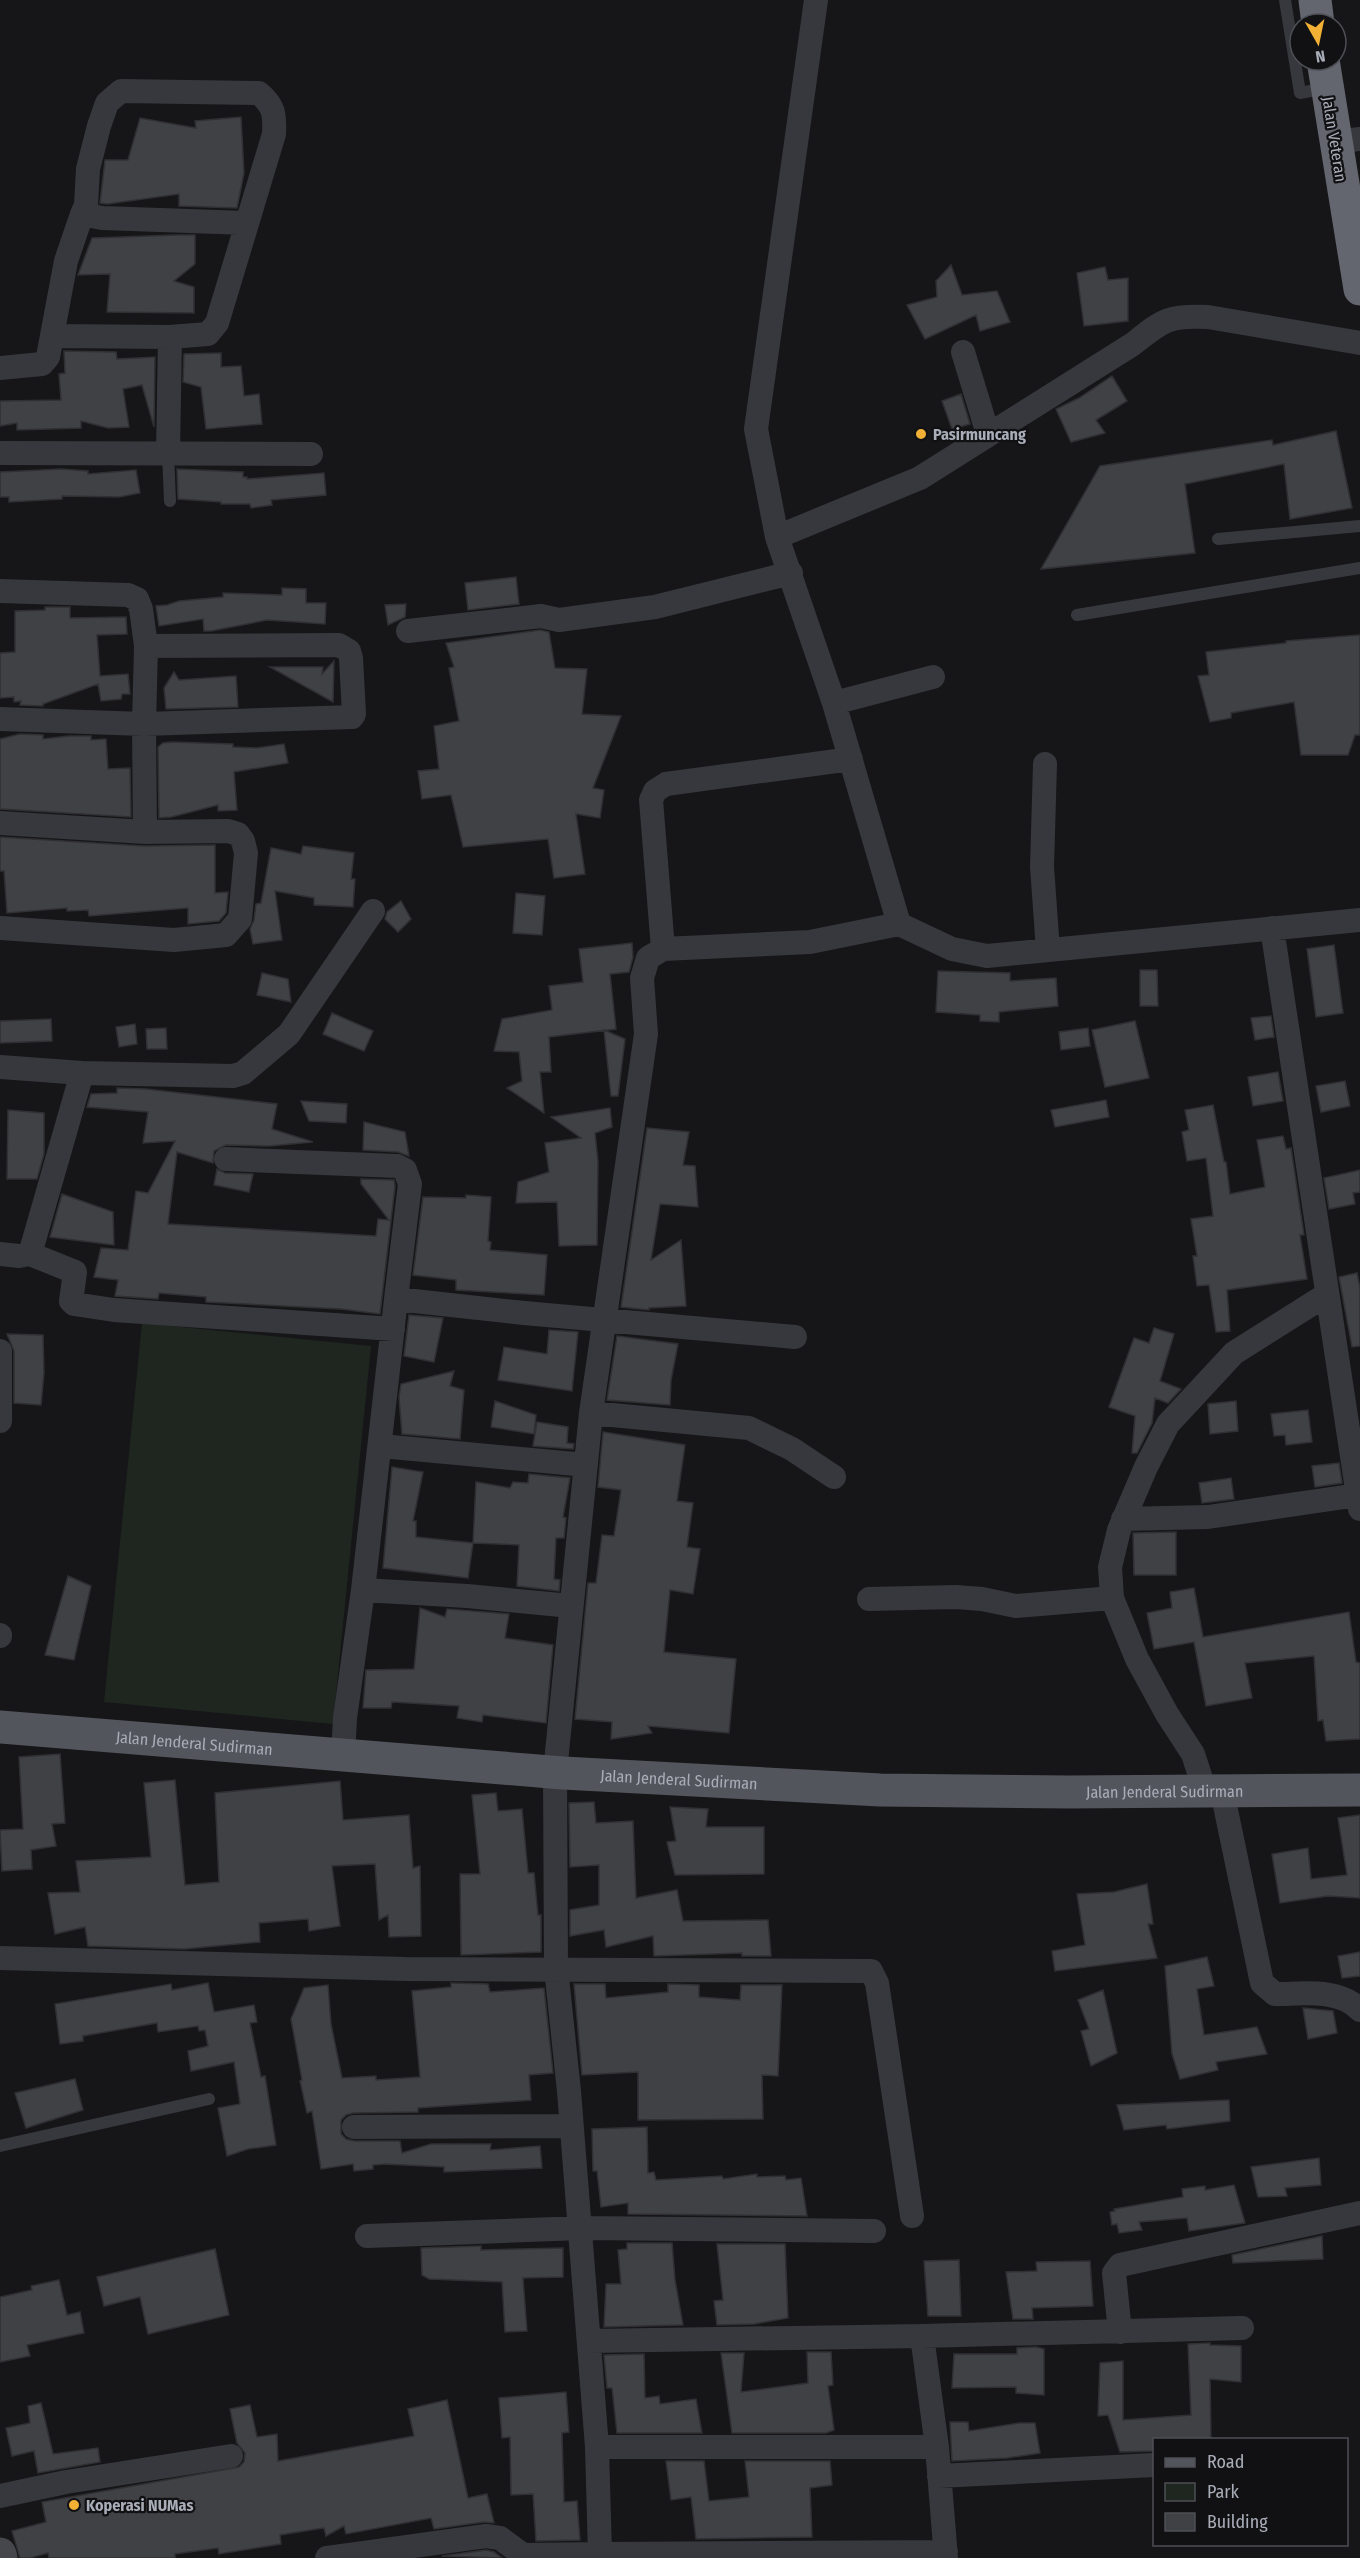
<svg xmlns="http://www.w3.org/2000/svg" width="1360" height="2558" viewBox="0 0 1360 2558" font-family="'Fira Sans Condensed',sans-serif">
  <rect width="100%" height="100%" fill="#161618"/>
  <path fill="#1e261f" d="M142,1323L371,1346L333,1724L104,1702Z"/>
  <path fill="#404145" stroke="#303034" stroke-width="1.5" d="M241,117L244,173L237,208L179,206V194L107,204L100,203L105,160H128L140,118L196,128L195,121Z
    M177,235H195V264L174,281L194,287V313L107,312L110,274L78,275L92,238Z
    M951,265L962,295L997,291L1010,322L980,331L976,315L925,339L907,305L937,297L936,281Z
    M1105,267L1108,280L1128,278V321L1084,326L1077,273Z
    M64,351L116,352L117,359L155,357L154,427L142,385L123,389L129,427L108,428L81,421V428L17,430V423L0,426V401L61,400L59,374L65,373Z
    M221,353V367L241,366L244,396L259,394L262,424L206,429L201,387L183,382L184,354Z
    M1112,376L1127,401L1096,420L1105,433L1071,442L1056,409L1079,398Z
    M961,394L970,424L952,429L942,401Z
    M1336,431L1352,508L1290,519L1284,464L1185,484L1195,553L1041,569L1100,466L1272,440L1273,445Z
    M61,469L88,471V474L136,470L140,493L119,497L62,496V499L9,502V497H0V472Z
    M177,469L243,472V477H247V479L324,473L326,495L271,500L272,505L251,508L250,504H221V502L178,499Z
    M516,577L519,604L468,610L465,583Z
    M282,588L306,589V603H326L325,624L267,620L211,631H204L203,619L159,626L156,606L167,605L179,601L223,597V593L282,595Z
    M406,604L405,617L388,625L385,605Z
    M45,607H70V618L126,617L127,634L97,635L100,676L128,674L130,694H122L121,699L101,701L98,684L43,704V706L20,705L21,701L14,702V697L0,698V653L15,652V611L45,610Z
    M540,630L549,632L555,668L587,669L582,714L621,716L593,788L604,790L600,818L576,814L585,874L554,878L548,839L463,847L451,795L422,799L418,771L439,769L434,726L459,721L449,668L454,667L446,643Z
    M1360,635V735H1355L1348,755H1301L1294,702L1231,713V718L1210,722L1198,676L1209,675L1206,652L1286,643V641Z
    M334,661L333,702L270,667H323L322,674Z
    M174,672L179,680L236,676L238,707L166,709L164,688Z
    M20,734L43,735V739L69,736H91V740L106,739L108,769L130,768L131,817L0,809V739Z
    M172,742L233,744V747L257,748L284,744L288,763L234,772L237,810L218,811V805L171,817L159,818L158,747L163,743Z
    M0,837L144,846L215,845V893L228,892L226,913L219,921L188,924V908L89,916L88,910L67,911V908L7,913L4,871H0Z
    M303,846L354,853L351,879H355L353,907L314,905V898L275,891L282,940L253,944L250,929L254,920L256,904L261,903L271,848L301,854Z
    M516,893L545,896L542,935L513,933Z
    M401,901L411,919L398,932L385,919L387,912Z
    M632,943L633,957L629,972L610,974L616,1029L549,1037L551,1072H540L544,1113L507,1088L522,1081L519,1052L494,1051L502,1019L552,1010L549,986L583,982L579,949Z
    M1334,945L1343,1013L1316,1017L1307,949Z
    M1140,970H1157L1158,1006H1140Z
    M938,971L1010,973V981L1056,978L1058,1006L999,1012V1022L980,1021V1015L936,1012Z
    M262,973L288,979L291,1002L257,995Z
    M332,1013L373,1031L364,1051L323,1034Z
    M1271,1016L1274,1037L1255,1040L1251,1018Z
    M51,1019L52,1041L0,1043V1021Z
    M1135,1021L1149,1078L1105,1087L1092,1030Z
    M135,1024L137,1044L119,1047L116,1027Z
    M166,1028L167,1049H147L146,1029Z
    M1088,1028L1090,1046L1061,1050L1059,1032Z
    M604,1030L625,1039L618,1096H611Z
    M1278,1072L1283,1101L1253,1106L1248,1077Z
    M1345,1081L1350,1106L1321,1112L1316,1086Z
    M117,1088L146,1089L277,1104L272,1129L313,1142L269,1146L226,1145L214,1151L213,1163L177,1152L168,1224L376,1236L378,1219L389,1220L361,1184V1179L394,1180L395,1186L380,1314L341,1309L206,1302V1297L159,1293L158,1299L115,1296L118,1280L94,1277L101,1248L128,1250L136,1191L148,1193L175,1141L143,1143L148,1112L87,1107L91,1094L117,1093Z
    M1106,1100L1109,1117L1055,1127L1051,1110Z
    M301,1101L347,1104L346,1123L309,1121Z
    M1213,1105L1224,1162H1226L1230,1194L1265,1187L1257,1140L1283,1136L1286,1149L1291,1148L1304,1235H1300L1307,1279L1227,1290L1230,1331L1216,1332L1209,1285L1197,1286L1193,1256H1197L1191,1219L1213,1216L1206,1158L1187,1161L1182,1132L1189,1130L1185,1110Z
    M610,1108L612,1127L595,1133L598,1162L597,1245L559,1246L557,1202L516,1203L518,1182L549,1172L545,1143L581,1138L551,1117Z
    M8,1110L44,1113V1154L37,1179H7Z
    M364,1122L405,1132L409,1156L398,1152L363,1150Z
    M647,1128L689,1132L683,1165L695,1166L698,1207L660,1204L651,1260L681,1240L686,1306L649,1308V1310L621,1307Z
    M217,1169L225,1173L253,1174L249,1192L214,1185Z
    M1360,1170V1192L1353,1193L1355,1204L1329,1209L1324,1178Z
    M62,1194L113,1212L114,1245L50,1237Z
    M466,1195L491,1197L488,1241L491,1242L490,1250L547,1255L544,1295L456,1290V1280L413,1275L423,1197L466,1198Z
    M1357,1273L1360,1288V1346L1352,1347L1339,1277Z
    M409,1315L443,1318L434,1362L404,1356Z
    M1154,1328L1174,1334L1160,1381L1181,1389L1168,1403L1155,1398L1152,1423L1137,1453H1132L1135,1416L1109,1407L1134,1338L1149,1343Z
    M549,1330L578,1332L572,1391L498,1380L504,1347L547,1354Z
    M7,1334L43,1335L44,1373L41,1405L14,1403V1351Z
    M617,1336L678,1344L671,1380L670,1405L607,1400Z
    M454,1371L450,1386L464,1390L460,1439L402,1434L399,1397L401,1384Z
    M495,1401L536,1415L534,1434L491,1427Z
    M1236,1401L1238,1431L1210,1434L1208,1404Z
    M1308,1410L1312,1442L1286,1445L1285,1435L1274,1436L1271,1414Z
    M537,1422L568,1427L567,1443L574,1444L573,1449L533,1446Z
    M603,1432L685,1445L677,1501L693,1503L687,1547L700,1549L693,1594L670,1590L664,1652L736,1659L729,1733L648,1726L652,1733L611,1739L612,1722L575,1719L588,1583H596L602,1535L614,1536L621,1490L598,1487Z
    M1339,1463L1342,1483L1315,1487L1312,1466Z
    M392,1467L423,1472L413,1521H416V1537L473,1543L468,1578L383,1568Z
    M529,1474L570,1478L563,1517L566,1518L564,1538H556L554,1579L560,1580L559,1591L517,1586L519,1545L473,1543L476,1482L510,1488L513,1482L528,1483Z
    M1231,1478L1234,1499L1202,1503L1199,1483Z
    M1176,1532V1575H1134L1133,1533Z
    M68,1576L91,1586L74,1660L45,1655Z
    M1194,1588L1203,1637L1349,1612L1356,1662L1360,1663V1739L1326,1741L1323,1720L1318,1721L1314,1656L1245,1663L1252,1698L1206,1706L1194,1642L1154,1649L1147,1613L1172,1608L1170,1592Z
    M420,1608L445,1617L447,1609L509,1614L505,1638L553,1645L546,1723L483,1715L482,1722L457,1718L459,1706L392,1702L391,1708H363L366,1670L414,1669Z
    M60,1754L65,1823L52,1824L56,1846L31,1850L32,1869L2,1871L0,1830L23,1829L19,1757Z
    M175,1780L185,1885L219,1882L215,1793L340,1781L343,1820L409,1815L413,1868L420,1866L421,1936L389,1937L388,1915L379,1920L375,1864L332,1866L340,1926L309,1931L308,1919L259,1923L260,1942L184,1949L88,1946L85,1927L55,1934L48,1893L80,1892L76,1861L151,1857L144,1783Z
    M496,1793L498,1811L522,1809L528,1873H534L538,1915H541V1952L461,1955L460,1874H480L472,1795Z
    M594,1802L596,1823L633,1821L636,1898L677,1890L683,1921L768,1920L771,1956H742V1953L654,1956L653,1936L606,1947L604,1930L570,1936V1910L599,1905V1865L570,1867L569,1803Z
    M670,1807L708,1809L706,1827H764V1874L675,1875L667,1842L676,1841Z
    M1360,1815V1898L1328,1896L1280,1903L1272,1854L1308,1848L1311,1879L1347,1875L1338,1818Z
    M1147,1884L1153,1924H1148L1157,1958L1055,1971L1052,1951L1085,1945L1077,1894L1114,1892Z
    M1360,1952V1976L1342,1978L1338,1956Z
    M1207,1957L1214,1986L1197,1989L1204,2035L1257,2027L1267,2054L1216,2062L1218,2070L1180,2079L1172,2054L1165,1966Z
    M208,1983L214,2012L254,2005L257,2022L250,2023L261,2077L265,2076L276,2145L248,2149L227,2156L218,2108L240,2104L234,2062L191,2071L188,2051L208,2046L205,2030L199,2031L198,2026L158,2032L157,2023L83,2036V2041L60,2044L55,2004L171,1984L172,1990Z
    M451,1983L488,1984L490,1992L544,1988L553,2073L529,2075L531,2100L418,2108V2112L353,2113L346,2115L341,2120V2134L346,2139L354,2141H400L402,2153L431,2144H491L490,2150L540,2146L542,2168L444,2172V2167L385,2164L373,2165V2169L354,2171L353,2164L321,2169L312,2111L307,2113L300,2081L302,2080L291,2019L304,1988L328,1985L331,2024L342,2078L376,2076V2080L420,2077L412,1991L451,1987Z
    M574,1984H605L606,1998L668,1992V1984L699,1985V1997L740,2000L741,1985H782L778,2076L762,2075L763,2119L638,2120V2072L582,2075Z
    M1103,1990L1117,2053L1091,2066L1081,2031L1089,2029L1078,2000Z
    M1303,2008L1333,2011L1337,2033L1308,2039Z
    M75,2079L83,2110L26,2128L15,2093Z
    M1229,2100L1230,2121L1167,2129L1166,2125L1124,2130L1117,2105Z
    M647,2127L648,2173L654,2172L656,2180L722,2176L723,2179L757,2174V2177L785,2176L786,2180L801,2178L807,2216L628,2214V2203L601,2207L597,2171H593L592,2129Z
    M1319,2158L1321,2185L1285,2188L1287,2196L1258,2197L1251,2167Z
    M1234,2185L1245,2223L1189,2231L1187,2218L1139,2222L1142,2230L1119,2233L1117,2224L1112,2225L1110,2212L1115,2211L1114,2209L1183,2197L1182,2189L1205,2186V2190Z
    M1322,2236L1323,2259L1233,2263L1232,2255Z
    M627,2243H672L675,2280L683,2325L604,2327L606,2284H621L618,2250L627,2249Z
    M717,2244H785L788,2318L754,2324L717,2325L714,2301L723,2300Z
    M481,2246V2250L563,2248V2277L523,2278L527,2331L505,2332L502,2282L429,2279L422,2275L421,2248Z
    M215,2249L229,2315L148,2334L140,2297L104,2306L97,2277Z
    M959,2260L961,2316H928L924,2261Z
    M1090,2261L1093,2306L1032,2308L1033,2319H1013L1006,2272L1037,2271L1036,2262Z
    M59,2280L67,2315L80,2312L84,2333L27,2345L30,2356L0,2362V2297L32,2290L31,2286Z
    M1210,2343V2345L1241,2346V2382L1210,2379L1211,2439H1155V2451L1120,2452L1108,2415L1098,2416L1100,2363L1123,2361V2420L1191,2415L1188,2344Z
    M1036,2347L1044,2349V2395L1016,2393V2387L952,2388L954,2354H1017V2348Z
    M807,2352H831L833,2385L828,2386L834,2430L826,2433H732L721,2353H744L741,2392L808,2383Z
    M644,2354L645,2398L659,2396L660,2404L696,2399L702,2433H617L612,2388H607L604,2355Z
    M566,2392L569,2432L562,2433L564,2502L577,2501L580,2540L536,2541L533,2494L511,2495L510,2437L502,2438L499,2398Z
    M447,2400L468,2498L487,2494L494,2523L484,2522L434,2529L431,2518L346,2534L344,2526L326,2536L324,2528L317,2529L280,2535L281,2544L219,2554L218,2548L175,2554V2558H49L48,2553L30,2558H20L12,2531L46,2522L42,2502L239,2467L244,2462L245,2453L237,2443L230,2409L250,2405L257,2437L277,2434L278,2461L414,2436L408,2409Z
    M41,2403L53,2454L98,2448L100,2462L38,2473L34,2451L12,2456L6,2428L30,2423L28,2406Z
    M950,2422H968L969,2431L1019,2423H1035L1040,2453L1007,2458L952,2461Z
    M666,2461H704L709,2501L749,2497L745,2461H830L832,2485L810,2488L812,2537L696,2539L691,2497L671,2500Z
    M486,2550L494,2552L502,2558L442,2556Z"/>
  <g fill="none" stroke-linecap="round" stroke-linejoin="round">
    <path stroke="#37383d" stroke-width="12" d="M1285,0L1300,93L1326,88
      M168,453L170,501
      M1218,539L1360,526
      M1077,615L1360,568
      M0,2146L209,2099"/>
    <path stroke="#37383d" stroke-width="24" d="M816,0L756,429L777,537L834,703L899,924
      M1335,142L1360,139
      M53,336L170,337
      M963,352L988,434
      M0,368L42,364L48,357L66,261L82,214
      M0,453L311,454
      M168,453L170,337L208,334L217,323L274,134C275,114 274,106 259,93L121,91L107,103L99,126L88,169L86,205L82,214L102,218L247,223
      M777,537L920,478L1133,344C1163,320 1168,315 1208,317L1360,343
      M0,591L128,595L137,599L141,609L146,646L144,724L145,832
      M408,631L541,616L559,620L655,607L791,573
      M834,703L933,677
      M0,719L144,724L352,717L354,714L351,658L349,651L339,645L146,646
      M1045,764L1042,867L1048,950
      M0,823L145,832L228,831L238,834L243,841L246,853L240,919L226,935L174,940L0,928
      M1272,928L1360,1509
      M663,949L651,800L655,791L666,784L851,759
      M0,1067L82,1073L233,1076L243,1073L289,1034L373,911
      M226,1159L397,1166L405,1170L410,1184L396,1299
      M0,1254L19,1256L30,1254L82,1073
      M30,1254L75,1272L71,1301L74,1304L114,1310L393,1329
      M0,1351V1421
      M591,1413L749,1428L792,1449L834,1477
      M381,1446L586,1465
      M1123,1519L1208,1517L1358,1495
      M363,1590L467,1596L571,1606
      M1112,1598L1110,1567L1119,1530L1146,1467L1168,1424L1234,1353L1326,1295
      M869,1599L956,1597L982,1599L1016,1606L1112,1598L1137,1659L1167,1714L1193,1754L1205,1791
      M0,1635V1636
      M343,1755L345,1718L363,1590L396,1299L524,1313L795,1337
      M1222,1791L1262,1983L1275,1994C1302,1994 1339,1988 1360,2010
      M0,1958L405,1969L871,1971L877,1983L912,2216
      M354,2127L571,2126
      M367,2236L581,2228L874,2231
      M1120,2332L1114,2273L1120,2265L1360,2213
      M922,2336L937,2447L946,2558
      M589,2341L922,2336L1242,2328
      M597,2447H937
      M939,2476L1154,2465
      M0,2496L66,2482L231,2456
      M600,2554L946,2552
      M327,2558L486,2536L500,2538L523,2555L600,2554L597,2447L569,2091L556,1968L555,1772L591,1413L646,1034L642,978L648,958L663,949L810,942L899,924L952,949L987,956L1360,920"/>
    <path stroke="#45474d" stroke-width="33" d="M0,2554L1,2558"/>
    <path stroke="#53555c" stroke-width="33" id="s1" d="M0,1727L563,1773L880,1790L1070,1792L1360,1790"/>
    <path stroke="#63666e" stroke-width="33" d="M1315,0L1318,24
      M1323,60L1360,289"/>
  </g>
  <g fill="#f2b134" stroke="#111113" stroke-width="2">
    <circle cx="921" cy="434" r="6"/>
    <circle cx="74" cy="2505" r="6"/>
  </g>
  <g text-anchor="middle" stroke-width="4.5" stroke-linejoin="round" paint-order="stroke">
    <g font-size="16" fill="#a8adb8" stroke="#111113">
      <text transform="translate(1335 139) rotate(81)" y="6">Jalan Veteran</text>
      <text dy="6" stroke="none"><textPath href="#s1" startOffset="195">Jalan Jenderal Sudirman</textPath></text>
      <text dy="6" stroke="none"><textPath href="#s1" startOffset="681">Jalan Jenderal Sudirman</textPath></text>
      <text dy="6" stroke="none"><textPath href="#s1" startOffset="1167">Jalan Jenderal Sudirman</textPath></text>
    </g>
    <g font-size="16" font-weight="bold" fill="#a8adb8" stroke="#111113" text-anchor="start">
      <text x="933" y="440">Pasirmuncang</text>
      <text x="86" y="2511">Koperasi NUMas</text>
    </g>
  </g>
  <rect x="1153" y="2438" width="195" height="108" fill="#111113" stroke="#4d4f55" stroke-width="1.5"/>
  <rect x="1165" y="2458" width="30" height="9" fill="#53555c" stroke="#4d4f55" stroke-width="1.5"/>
  <text x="1207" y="2468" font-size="18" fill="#a8adb8">Road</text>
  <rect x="1165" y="2483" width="30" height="18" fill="#1e261f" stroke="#4d4f55" stroke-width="1.5"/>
  <text x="1207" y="2498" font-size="18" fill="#a8adb8">Park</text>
  <rect x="1165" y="2513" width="30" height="18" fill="#404145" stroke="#4d4f55" stroke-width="1.5"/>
  <text x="1207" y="2528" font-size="18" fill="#a8adb8">Building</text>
  <g transform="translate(1318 42) rotate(171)"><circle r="28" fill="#111113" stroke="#4d4f55" stroke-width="1.5"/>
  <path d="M0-4.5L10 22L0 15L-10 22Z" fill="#f2b134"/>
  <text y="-9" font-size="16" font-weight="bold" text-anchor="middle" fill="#a8adb8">N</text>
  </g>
</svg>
